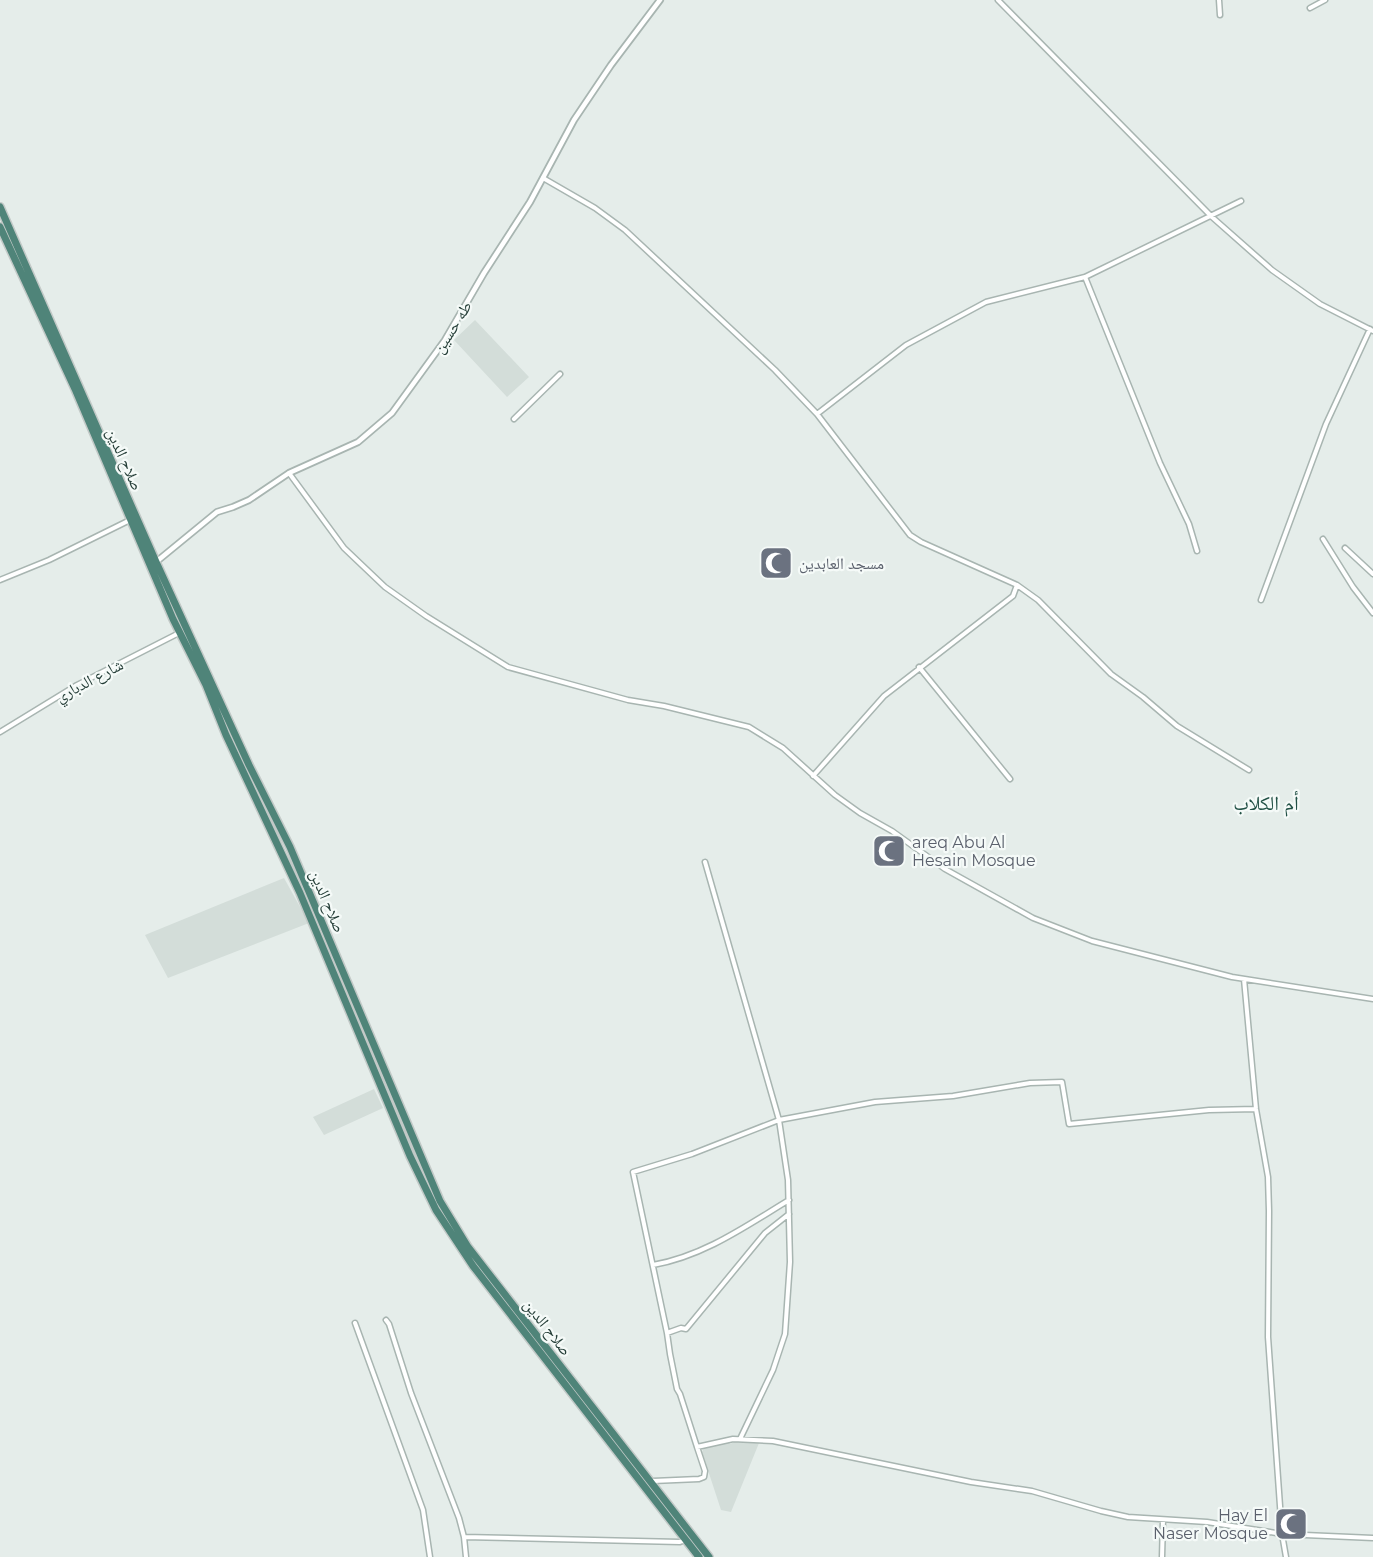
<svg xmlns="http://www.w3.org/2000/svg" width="1373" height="1557" viewBox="0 0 1373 1557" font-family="Montserrat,'Noto Naskh Arabic',sans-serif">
  <rect width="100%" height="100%" fill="#e5edea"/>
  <path fill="#d3ddd9" d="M475,320L529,377L507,397L454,340Z
    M284,878L309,923L168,978L145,935Z
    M374,1089L383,1108L324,1135L313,1117Z
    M729,1442L730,1444L734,1442L759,1443L731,1512L721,1510L702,1452L704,1448Z"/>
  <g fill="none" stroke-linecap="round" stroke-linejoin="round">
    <g stroke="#a8b5b1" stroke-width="7">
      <path id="minor" d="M998,0L1212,217L1272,270L1320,304L1373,331
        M1219,0L1220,15
        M1310,8L1325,0
        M543,178L595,208L625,230L775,370L817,414L910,535L921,542L1017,585L1038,600L1111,674L1143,697L1177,726L1249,770
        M1085,277L1160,463L1189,524L1197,551
        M817,414L906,345L986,302L1085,277L1241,201
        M514,419L560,374
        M289,473L344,548L385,587L426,616L508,667L628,700L664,706L749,727L783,748L835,795L860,813L892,831L945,869L1033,918L1092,941L1232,977L1373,999
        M1323,539L1353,587L1373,613
        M1345,548L1373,574
        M0,580L49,560L130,520
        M1261,600L1326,424L1370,329
        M919,667L1010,779
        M0,732L77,685L179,633
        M813,776L884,696L1013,596L1017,585
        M705,862L779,1120L788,1180L790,1262L785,1334L773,1370L740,1439
        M1244,979L1256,1109L1268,1177L1269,1211L1268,1337L1282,1534L1286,1557
        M653,1265C704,1256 746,1226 789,1200
        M386,1320L389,1324L411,1393L459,1518L464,1537L466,1557
        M355,1323L423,1510L430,1557
        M667,1333L681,1328L686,1329L765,1233L789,1214
        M670,1354L667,1333L633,1172L692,1154L779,1120L875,1102L953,1096L1030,1083L1062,1082L1069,1124L1209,1110L1256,1109
        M670,1354L677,1389L680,1394L697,1447
        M653,1481L699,1479L704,1477L705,1471L697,1447L733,1439L773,1441L971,1482L1032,1491L1101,1511L1128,1517L1207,1522L1282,1534L1373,1538
        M464,1537L680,1542L685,1540
        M1162,1557L1163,1520"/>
    </g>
    <g stroke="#a8b5b1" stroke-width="8">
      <path id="tertiary" d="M156,562L217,512L233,507L249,500L289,473L358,442L392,413L445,340L484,273L530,202L574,120L611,65L660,0"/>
    </g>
    <g stroke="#c2c9c7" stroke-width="10">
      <path id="trunk" d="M0,207L156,562L249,765L290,847L440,1201L468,1247L709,1557
        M0,227L75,389L173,619L206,685L226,735L300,893L410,1156L436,1210L473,1266L699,1557"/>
    </g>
    <use href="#minor" stroke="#fff" stroke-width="4"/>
    <use href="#tertiary" stroke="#fff" stroke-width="4.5"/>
    <use href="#trunk" stroke="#4f8479" stroke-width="7"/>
  </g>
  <defs>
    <g id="mosque-square" transform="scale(1.725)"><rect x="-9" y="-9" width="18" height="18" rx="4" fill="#6b7280" stroke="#f5faf8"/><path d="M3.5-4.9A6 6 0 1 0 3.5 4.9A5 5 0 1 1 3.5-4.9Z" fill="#fff"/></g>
  </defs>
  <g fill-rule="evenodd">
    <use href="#mosque-square" x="776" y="563"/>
    <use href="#mosque-square" x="889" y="851"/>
    <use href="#mosque-square" x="1291" y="1524"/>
  </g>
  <g text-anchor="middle" stroke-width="4.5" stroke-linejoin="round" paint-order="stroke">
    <g font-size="16" fill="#253e38" stroke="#f5faf8">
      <text transform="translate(452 327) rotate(-58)" y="6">طه حسين</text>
      <text transform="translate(125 459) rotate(66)" y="6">صلاح الدين</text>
      <text transform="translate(89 680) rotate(-28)" y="6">شارع الدباري</text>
      <text transform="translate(328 901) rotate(67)" y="6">صلاح الدين</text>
      <text transform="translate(548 1327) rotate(52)" y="6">صلاح الدين</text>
    </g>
    <g font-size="16" fill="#5b616d" stroke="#f5faf8" text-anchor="start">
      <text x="799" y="569">مسجد العابدين</text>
      <text x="912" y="848">areq Abu Al<tspan x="912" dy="18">Hesain Mosque</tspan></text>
      <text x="1268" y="1521" text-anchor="end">Hay El<tspan x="1268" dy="18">Naser Mosque</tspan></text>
    </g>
    <g font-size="20" fill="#215045" stroke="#f5faf8">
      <text x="1266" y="810">أم الكلاب</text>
    </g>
  </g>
</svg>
